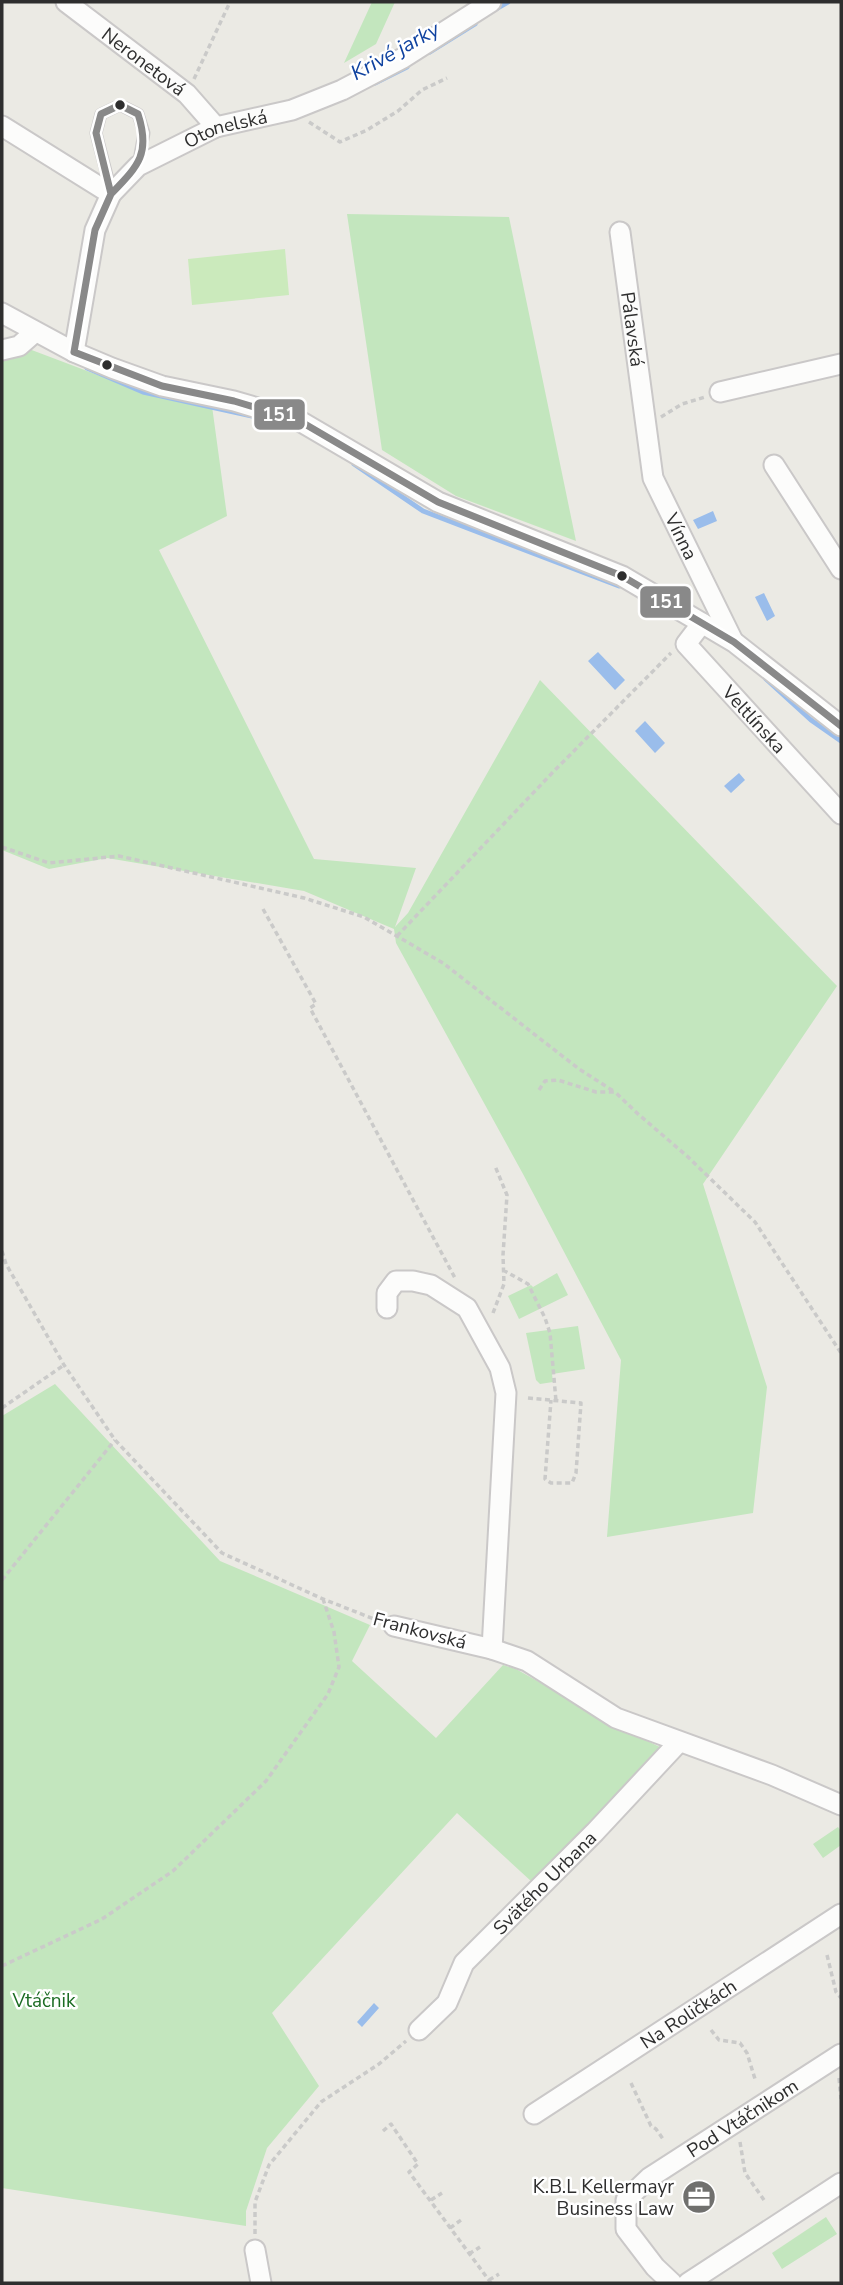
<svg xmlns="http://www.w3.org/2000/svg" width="843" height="2285" viewBox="0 0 843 2285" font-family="'Nunito Sans',sans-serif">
  <rect width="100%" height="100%" fill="#ebeae4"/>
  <path fill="#c3e6be" d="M372,2H395L376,44L344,63Z
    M347,214L509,217L576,541L456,496L382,450Z
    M29,349L148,394L212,406L227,516L159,550L314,859L416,868L395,927L408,913L540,680L837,986L703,1184L767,1387L753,1513L607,1537L621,1360L523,1174L396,943L394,929L304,891L107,858L49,869L2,850V355Z
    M557,1273L568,1295L519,1319L508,1296L531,1285L533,1287Z
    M578,1326L585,1369L552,1374L553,1382L540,1384L536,1380L526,1333Z
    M55,1384L220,1561L370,1625L352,1661L436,1738L503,1665L516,1669L624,1730L662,1748L532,1882L457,1813L272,2013L319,2086L267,2148L246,2211V2226L2,2188V1416Z
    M838,1827L841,1831V1845L823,1858L813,1844Z
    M826,2217L837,2234L782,2269L772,2253Z"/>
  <path fill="#cbeabc" d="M285,249L289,295L192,305L188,259Z"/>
  <path fill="#9abdeb" d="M713,511L717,521L698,529L693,520Z
    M764,593L775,616L767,621L755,597Z
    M598,652L625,680L615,690L588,661Z
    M645,721L665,743L655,753L635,731Z
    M739,773L745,780L731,793L724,786Z
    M374,2003L379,2008L362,2027L357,2022Z"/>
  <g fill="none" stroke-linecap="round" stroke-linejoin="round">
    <path stroke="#9abdeb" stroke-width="5" d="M494,10L508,2
      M430,52L475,24
      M375,83L407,67
      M87,368L143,392L252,416
      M354,464L423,511L619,586
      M766,679L811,720L841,741"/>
    <g stroke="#cac8c8" stroke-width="13">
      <path id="lane" d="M111,191L96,133L101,114L120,105L138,114L144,133L138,166"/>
    </g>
    <g stroke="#cac8c8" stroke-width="23">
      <g id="street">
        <path id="s1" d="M66,2L187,94L216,127"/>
        <path d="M2,126L111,194"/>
        <path id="s2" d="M620,232L653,478L733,641"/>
        <path d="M2,313L74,352L112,368L162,386L234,401L298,420L438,502L622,576L734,642L841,726"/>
        <path d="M2,350L19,346L35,332"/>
        <path id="s3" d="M74,352L95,230L111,194L138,166L216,127L292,110L342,90L403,58L491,2"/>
        <path d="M720,392L841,364"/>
        <path d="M774,465L841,569"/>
        <path id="s4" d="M702,623L686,644L841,814"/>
        <path d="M387,1308V1293L396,1281H413L431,1285L467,1308L500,1368L506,1393L492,1649"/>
        <path d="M394,1626L492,1649L527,1661L616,1718L772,1775L841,1805"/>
        <path id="s5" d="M419,2030L447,2003L464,1963L595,1832L679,1742"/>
        <path id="s6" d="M534,2114L841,1914"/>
        <path d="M255,2250L261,2283"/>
        <path id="s7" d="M672,2283L655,2267L626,2229V2200L649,2178L841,2054"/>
        <path d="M688,2283L841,2183"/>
      </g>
    </g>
    <path stroke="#cacac9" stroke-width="3.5" stroke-dasharray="5 3.5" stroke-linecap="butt" d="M194,79L230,2
      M309,122L340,142L367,130L398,111L422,90L447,78
      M661,417L682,404L705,397
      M2,847L49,863L119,856L304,898L364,917L443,963L579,1069L615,1092
      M263,909L316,1004L310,1008L455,1278
      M397,936L555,770L671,653
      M539,1090L545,1081L558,1080L596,1092H615L638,1114L687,1156L755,1222L841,1353
      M2,1251L6,1264L64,1365L115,1440L222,1553L323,1599L379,1621
      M503,1270L528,1284L545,1318L550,1333L556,1401
      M493,1313L504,1284L503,1255L507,1195L495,1166
      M528,1398L581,1403L576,1473L572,1483H551L545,1479L551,1400
      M2,1408L64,1365
      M2,1580L115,1440
      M827,1955L836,1992L841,1998
      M2,1966L102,1919L173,1871L266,1781L328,1694L339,1667L334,1632L323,1599
      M711,2030L719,2040L740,2043L747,2053L755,2079
      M839,2078L841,2099
      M631,2083L651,2126L656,2129L663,2139
      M383,2131L391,2124L418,2164L409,2172L491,2283
      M740,2142L745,2173L764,2200
      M431,2200L442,2193
      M450,2228L461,2220
      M255,2234V2202L269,2165L321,2102L379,2064L406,2041
      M469,2254L480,2247
      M489,2280L499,2274"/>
    <use href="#lane" stroke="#fcfcfb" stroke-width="10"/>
    <use href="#street" stroke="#fcfcfb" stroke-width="19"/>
    <g stroke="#fff" stroke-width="12">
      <path id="bus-1" d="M120,105L138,114C151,154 138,166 111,194L96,133L101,114Z
        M74,352L162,386L234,401L298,420L438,502L622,576L734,642L841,726
        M74,352L95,230L111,194"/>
    </g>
    <use href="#bus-1" stroke="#898989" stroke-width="7"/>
  </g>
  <defs>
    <g id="office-disc" transform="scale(1.75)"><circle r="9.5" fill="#70706e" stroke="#fff"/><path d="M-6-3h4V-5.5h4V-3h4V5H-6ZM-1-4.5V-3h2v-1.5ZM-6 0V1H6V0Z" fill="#fff"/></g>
  </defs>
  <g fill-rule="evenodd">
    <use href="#office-disc" x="699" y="2197"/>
  </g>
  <g fill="#2e2e2e" stroke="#fff" stroke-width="2.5">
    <circle cx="120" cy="105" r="6"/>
    <circle cx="107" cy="365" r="6"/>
    <circle cx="622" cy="576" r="6"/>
  </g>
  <g text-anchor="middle" stroke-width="5" stroke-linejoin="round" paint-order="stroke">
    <g font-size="19" fill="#2e2e2e" stroke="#fff">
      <text dy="7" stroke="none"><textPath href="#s1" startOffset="98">Neronetová</textPath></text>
      <text dy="7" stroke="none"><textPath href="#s3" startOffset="298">Otonelská</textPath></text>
      <text dy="7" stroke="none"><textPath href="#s2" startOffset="98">Pálavská</textPath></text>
      <text dy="7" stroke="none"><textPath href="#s2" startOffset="313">Vínna</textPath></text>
      <text dy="7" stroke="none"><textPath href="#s4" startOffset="128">Veltlínska</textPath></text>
      <text transform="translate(420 1630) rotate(15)" y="7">Frankovská</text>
      <text dy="7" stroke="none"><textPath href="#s5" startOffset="196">Svätého Urbana</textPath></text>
      <text dy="7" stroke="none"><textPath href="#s6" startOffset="184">Na Roličkách</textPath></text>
      <text dy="7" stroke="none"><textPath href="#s7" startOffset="243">Pod Vtáčnikom</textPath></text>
    </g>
    <g font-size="19" fill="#1c6c24" stroke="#fff">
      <text x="44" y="2007">Vtáčnik</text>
    </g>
    <g font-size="19" fill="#2e2e2e" stroke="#fff" text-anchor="end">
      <text x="674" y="2193">K.B.L Kellermayr<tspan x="674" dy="22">Business Law</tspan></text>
    </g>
    <g font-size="21" font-style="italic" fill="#1043a0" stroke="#fff">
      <text transform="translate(395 51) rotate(-29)" y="7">Krivé jarky</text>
    </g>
  </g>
  <g stroke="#fff" stroke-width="2.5">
    <rect x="253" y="398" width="53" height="33" rx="7" fill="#898989"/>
    <rect x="639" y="585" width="53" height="34" rx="7" fill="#898989"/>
  </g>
  <g font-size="19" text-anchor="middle" font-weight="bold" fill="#fff">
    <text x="279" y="421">151</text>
    <text x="666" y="608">151</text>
  </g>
  <rect width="843" height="2285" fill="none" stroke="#2e2e2e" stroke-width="7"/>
</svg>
